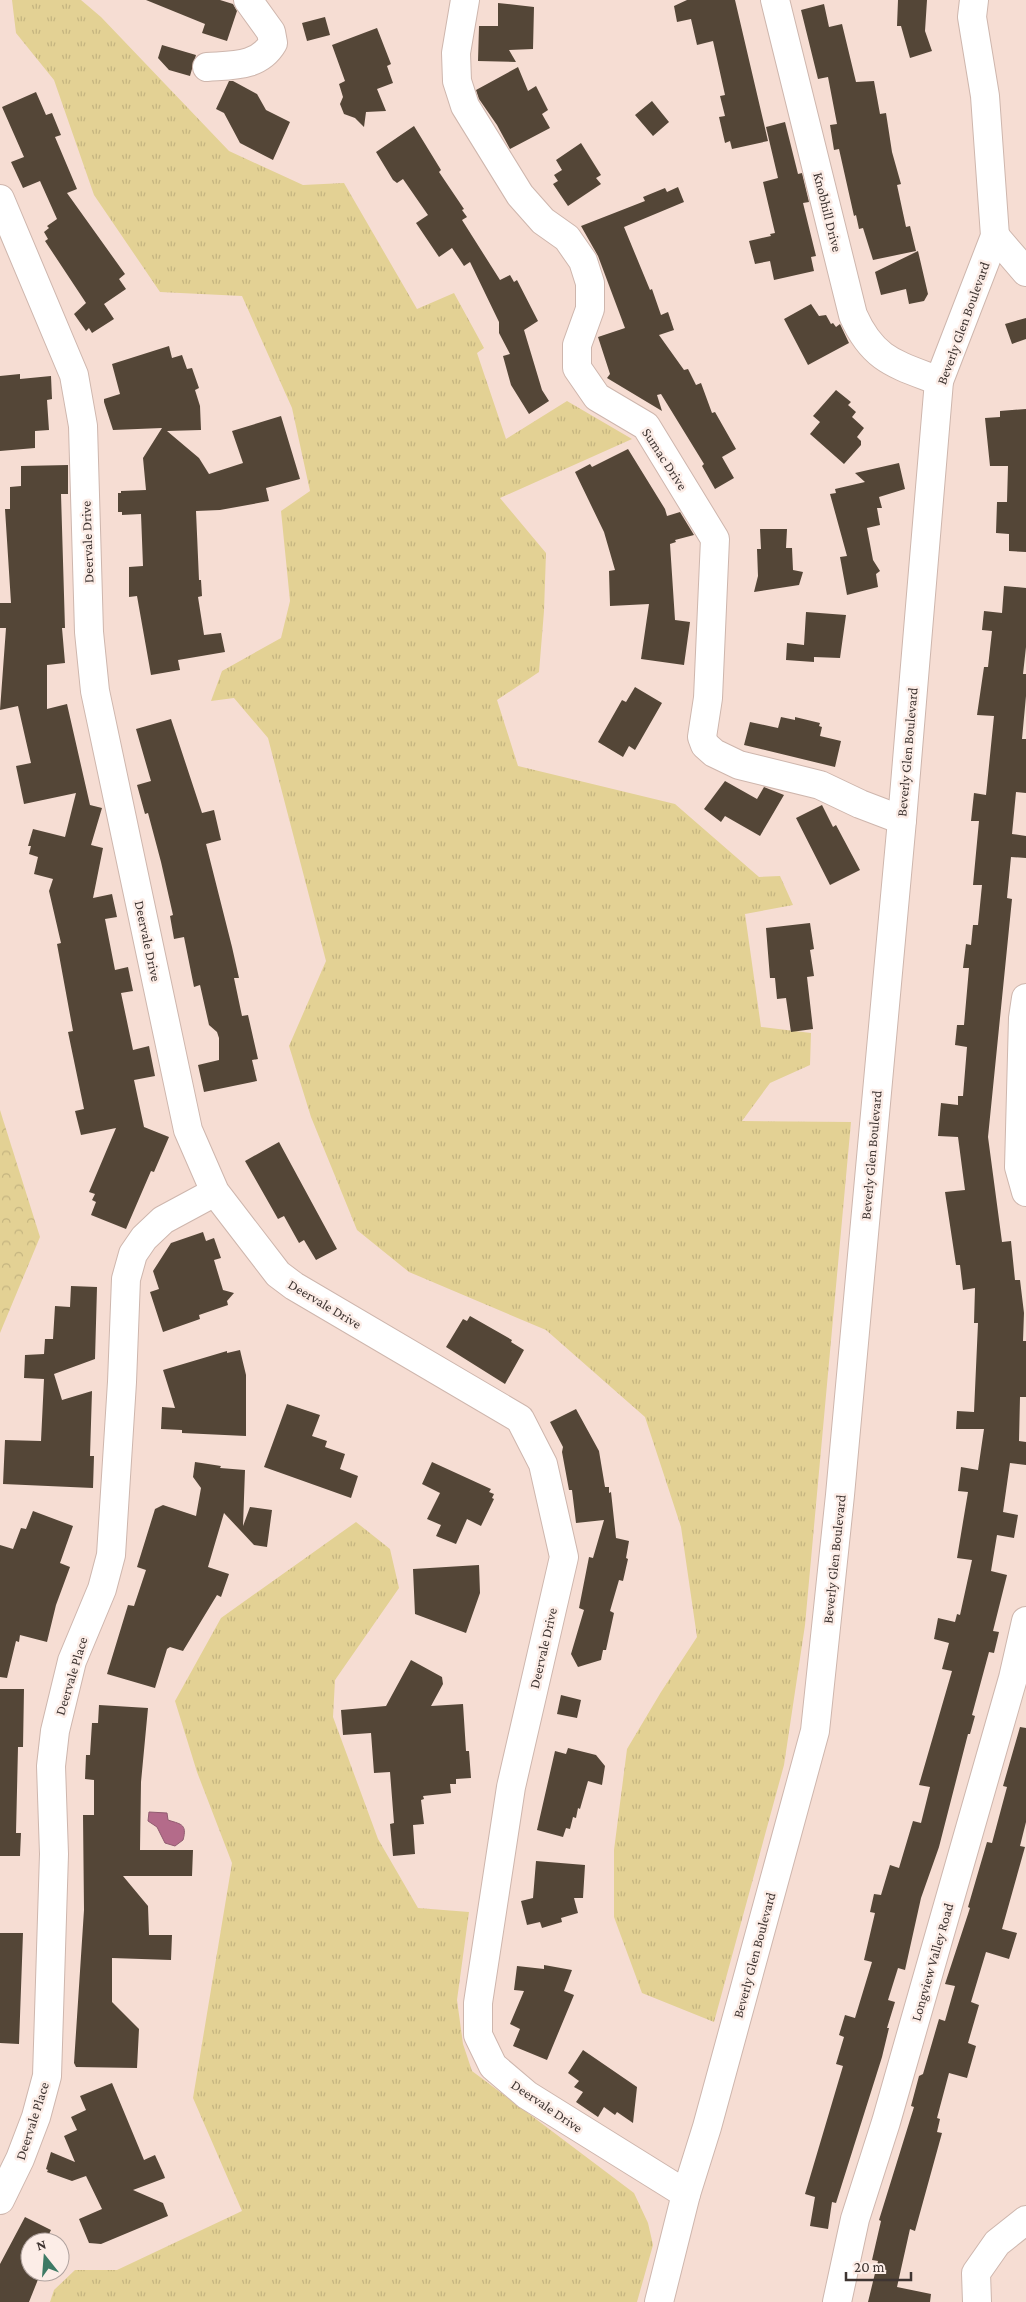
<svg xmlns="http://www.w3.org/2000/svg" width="1026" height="2302" viewBox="0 0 1026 2302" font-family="'Crimson Pro',serif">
  <defs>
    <pattern id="grass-tufts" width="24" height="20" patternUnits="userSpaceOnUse" patternTransform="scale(1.25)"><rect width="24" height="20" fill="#e3d194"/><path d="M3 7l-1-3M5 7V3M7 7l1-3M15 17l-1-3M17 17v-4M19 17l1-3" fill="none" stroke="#c4b480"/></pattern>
    <pattern id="park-crowns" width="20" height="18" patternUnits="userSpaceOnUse" patternTransform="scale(1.25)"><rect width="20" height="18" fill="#e3d194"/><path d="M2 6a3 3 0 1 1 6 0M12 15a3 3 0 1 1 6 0" fill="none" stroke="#c4b480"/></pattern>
  </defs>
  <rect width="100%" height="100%" fill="#f6ddd3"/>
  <path fill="url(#grass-tufts)" d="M12,0H81L101,17L229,151L303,185L344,183L417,309L454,293L484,348L477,353L506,439L567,401L632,439L500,498L546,553L544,611L539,672L497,700L518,766L675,804L759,877L780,876L793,905L745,914L761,1027L811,1033L810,1065L770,1083L742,1121L851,1122L805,1625L784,1765L714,2022L642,1993L614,1917V1850L627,1749L661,1692L697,1637L681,1527L645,1417L546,1330L409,1272L357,1230L311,1117L289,1046L326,961L268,738L234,698L211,701L222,671L281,638L290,601L281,511L310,491L292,408L242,296L160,292L94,195L54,80L16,33Z
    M356,1522L390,1549L399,1588L335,1680L333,1717L378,1839L418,1908L469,1912L457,2000L463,2044L472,2071L634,2193L648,2223L653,2245L637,2302H50L54,2290L75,2270H117L242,2211L193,2098L232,1863L197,1772L175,1701L221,1618Z"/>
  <path fill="url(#park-crowns)" d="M0,1110L40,1237L0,1333Z"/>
  <path fill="#b46b8a" stroke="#915b70" d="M149,1812L167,1813L168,1820C179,1824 188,1823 183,1840L175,1846L165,1843L157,1827L148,1821Z"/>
  <path fill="#544637" d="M146,0H220L233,4L237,11L227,41L202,33L205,24Z
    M687,0H735L768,141L732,149L730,141L725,143L719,117L725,116L720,96L725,95L713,41L697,45L691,19L677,22L674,6Z
    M898,0H927L925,31L932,51L910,58L901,26H897Z
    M498,3L534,7L533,49L509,50L516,62L478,61L479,26H498Z
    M824,4L829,27L842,24L856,82L874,81L880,114L886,113L892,152L901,184L897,185L906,227L910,226L916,251L873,260L863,228L859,229L856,215L854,216L839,149L834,150L830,125L837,124L828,77L818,79L801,10Z
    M325,17L330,35L307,41L302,23Z
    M377,28L391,64L387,66L393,83L377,89L386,111L366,112L364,127L355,118L344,114L340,104L343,97L339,84L345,81L332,45Z
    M162,45L196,55L190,76L169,70L158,58Z
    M518,67L528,91L536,86L548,110L542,114L550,128L510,149L497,125L479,99L476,90Z
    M229,81H233L257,94L266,110L290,122L273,160L240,143L224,113L216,109Z
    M36,92L46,115L52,113L61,135L55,137L77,189L67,193L125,274L119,279L126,289L104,304L114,319L92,333L89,328L86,331L74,314L86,303L45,241L48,239L44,232L49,228L47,226L57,219L40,181L23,188L11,162L24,157L2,107Z
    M652,101L669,122L653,136L635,115Z
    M785,122L798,174L802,173L809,202L803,203L816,256L811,257L814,271L774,280L770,261L755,264L749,241L771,236L770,234L775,233L763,182L778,178L766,127Z
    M414,126L441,170L439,172L464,209L462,210L467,217L462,220L500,280L510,275L514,282L517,280L538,321L524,330L542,390L549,401L529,414L511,385L503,356L510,354L499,333V322L470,262L464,266L452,248L439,257L416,223L428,215L403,179L397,183L393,180L376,152Z
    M581,143L601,175L596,178L601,184L568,206L553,184L558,181L554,175L562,170L556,160Z
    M678,187L684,202L624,227L650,290L652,289L661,315L668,312L674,330L659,335L684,370L688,369L696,385L701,383L712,413L715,412L736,449L722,457L734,478L715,489L702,466L704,464L661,394L657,395L662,411L607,378L610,374L598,337L625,328L598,256L581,226L645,201L643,197L665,188L667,192Z
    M918,251L928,294L924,301L909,304L906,289L881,295L875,272Z
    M811,304L819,316L826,315L831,324L833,323L836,327L840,324L849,343L808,365L784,319Z
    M1026,318V339L1012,344L1005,324Z
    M169,346L172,358L182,355L187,369L192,368L199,388L195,390L200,406L201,430L167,431L199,458L209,474L243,463L232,431L281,416L300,479L266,488L269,501L220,510L196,511L199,580H201L202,596L198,597L204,635L221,633L225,652L178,660L180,670L151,675L137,596L129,597V567L143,566L141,514L122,515V512H118V493H121V491L146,490L143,458L162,428L113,430L104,402V399L120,394L112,364Z
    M20,374V379L51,376L52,399L47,400L49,430L35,431V448L0,451V376Z
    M836,390L851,402L848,405L856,412L852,417L864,428L857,437L861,441V445L844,464L810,434L820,422L813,416Z
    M1026,409V552L1009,551V534L996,533L997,502H1007L1008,466H990L985,418L1000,417V411Z
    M628,449L665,509L667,516L680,512L694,535L675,540L676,542L670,544L675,620L690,622L684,665L641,659L649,604L610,606L609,571L615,570L604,532L575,472L590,464L592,467Z
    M899,463L905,489L879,497L882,508H877L880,525L867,528L873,560L880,571L876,574L878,587L847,595L840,557L847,556L830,494L836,493L835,489L865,482L855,473Z
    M68,465V494H61L65,628H62L65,663L47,665V709L67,704L90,805L102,808L91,845L103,848L93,898L112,894L117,917L105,919L115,970L128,967L133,991L121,993L133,1050L149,1046L155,1076L134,1080L144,1127L169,1137L154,1172L151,1171L126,1229L91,1215L96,1202L92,1200L95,1194L89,1192L116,1128L81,1135L75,1111L84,1109L68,1032L73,1031L57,944L61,943L49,891L53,879L34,874L38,857L29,854L31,846H28L33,829L65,837L76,793L24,804L16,766L31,763L18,706L0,710L6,628H0V603H11L5,509H10V487L21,486V466Z
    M760,529H787L786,548H792L793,570L803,572L799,585L754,592L758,576L757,549H761Z
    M1004,586L1026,588V647L1023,674H1026V696L1022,739H1026V793L1016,792L1012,834L1026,836V858L1011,857L1007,898L1012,899L988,1137L1002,1242L1011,1241L1015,1280H1020L1024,1313L1023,1341H1026V1397H1020L1019,1441L1026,1442V1465L1010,1463L1003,1512L1018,1515L1014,1538L997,1535L991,1571L1007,1575L993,1631L999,1632L994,1653L989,1652L972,1715L975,1716L970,1734H968L939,1847L921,1898L905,1970L898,1968L888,2000L895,2002L887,2028H889L882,2057L836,2203L832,2202L828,2229L810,2226L815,2197L805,2194L843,2066L836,2064L844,2037L839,2035L845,2015L855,2018L872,1962L864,1960L875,1913L870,1912L874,1894L881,1895L890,1865L899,1868L913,1821L921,1823L930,1787L919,1785L952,1671L942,1669L949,1643L934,1639L938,1618L955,1622L957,1614L960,1615L972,1560L957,1558L968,1492L958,1491L961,1467L978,1470L984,1429H956L957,1411L974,1412L978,1323H974L975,1288L963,1290L960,1265H956L945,1192L965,1190L958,1137L938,1136L941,1103L958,1105V1096H963L967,1047L955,1045L957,1025H964L969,968H963L966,944L971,945L973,925H978L982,885H973L979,821H971L974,793L986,795L994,716L977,715L984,667H988L992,631L982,630L984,611L1002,613Z
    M806,612L846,615L840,658L814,657V662L786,660L787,643L804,645Z
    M635,687L662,703L635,750L629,746L623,757L598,742L622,700L626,702Z
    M781,717L795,720V717L820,723L819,726L822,727L820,736L841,741L835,767L744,745L750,722L778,728Z
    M171,719L202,813L214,810L221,840L206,844L232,947L239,978H234L242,1016L248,1015L258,1059L252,1060L257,1081L204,1092L198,1065L219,1060V1038L217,1032L209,1025L200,985L194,987L184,937L174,939L170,916L173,915L161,862L148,813L145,814L137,785L151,781L136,729Z
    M725,781L757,799L764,787L784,795L760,836L725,816L721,822L704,809Z
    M822,805L833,827L836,825L860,870L830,885L796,818Z
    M810,923L814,949L810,950L814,976L807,977L813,1029L791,1032L786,998L777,999L775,978H770L766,928Z
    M279,1142L337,1249L316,1260L304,1240L299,1243L284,1216L278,1219L245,1161Z
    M203,1232L206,1241L214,1238L221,1258L214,1260L223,1290L234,1293L227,1301L228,1305L199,1315L200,1319L163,1332L150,1292L159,1289L153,1271L171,1243Z
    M71,1286L97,1287L95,1359L54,1374L62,1400L92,1391L90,1456H94L93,1488L3,1484L5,1440L41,1441L44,1379L24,1378L25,1355L44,1354L45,1339H53L55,1306L70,1307Z
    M470,1316L512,1340L511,1342L524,1350L505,1384L446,1347L463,1319L467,1321Z
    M240,1350L246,1375V1436L182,1433V1430L161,1429L162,1407L175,1408L163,1370L227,1351V1353Z
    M287,1404L320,1415L312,1436L327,1441L325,1447L345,1454L340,1469L358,1476L351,1498L264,1467Z
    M576,1409L599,1451L605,1487H609V1493L611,1492L616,1538L629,1541L626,1558L628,1559L623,1581L619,1580L610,1611L614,1613L606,1650H603L601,1660L578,1667L571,1654L584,1610L579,1608L589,1557L593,1558L604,1520L576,1523L572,1490H569L562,1452L563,1447L550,1422Z
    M195,1462L221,1466L220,1468L245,1470L243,1526L250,1507L272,1510L267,1547L254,1545L224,1513L208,1567L229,1574L221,1597L217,1595L183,1651L170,1647L167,1649L155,1688L107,1674L128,1605L134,1606L146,1570L137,1567L155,1509L163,1505L196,1516L201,1488L193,1477Z
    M432,1462L491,1489L489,1492L494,1494L492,1498L494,1499L481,1526L467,1519L456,1544L436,1536L441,1525L427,1519L440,1493L422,1484Z
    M33,1511L73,1526L60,1563L70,1567L56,1605L47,1642L20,1635L19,1642L16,1641L7,1678L0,1677V1545L13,1549L21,1528L26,1529Z
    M479,1565L480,1593L466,1633L415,1614L413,1569Z
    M411,1660L442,1677L443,1684L431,1706L463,1704L466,1751H469L471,1778L456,1779V1784H450L451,1793L423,1796L424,1799L421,1800L424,1824L413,1825L415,1854L393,1856L390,1824L394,1823L390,1772L374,1773L371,1733L343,1735L341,1710L386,1706Z
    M0,1689H24L23,1747H18L16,1833H21L20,1856H0Z
    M561,1695L581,1700L577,1718L557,1714Z
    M99,1705L148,1708L141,1782L140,1850H193L192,1876H123L148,1906L149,1935H172L171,1960L112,1958V2002L139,2029L137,2068L76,2067L74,2063L84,1910L83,1815H94V1780L85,1779L86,1755H90L92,1723H98Z
    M1020,1727L1026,1728V1822L1020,1846L1025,1847L1002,1929L1017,1933L1009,1959L986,1952L971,2002L979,2005L968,2043L976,2046L967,2078L949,2073L937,2118L940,2119L937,2132L942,2133L915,2231L910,2229L897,2287L931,2294L930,2302H868L878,2261L872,2260L881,2221L879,2220L914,2107L911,2106L919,2076L923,2074L939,2019L945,2021L955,1986L945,1984L970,1908L968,1907L987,1842L992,1843L1007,1787L1003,1786Z
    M568,1748L596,1755L605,1766L602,1785L588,1781L580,1809L578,1808L576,1818L573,1817L570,1829L566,1828L563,1837L537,1830L555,1751L566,1754Z
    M536,1861L585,1865L583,1898H574L578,1913L561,1918L562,1922L542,1928L540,1922L527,1925L521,1901L533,1898Z
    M0,1933H23L19,2044L0,2043Z
    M544,1965L572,1970L564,1991L574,1995L547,2060L513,2046L520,2029L510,2024L524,1991L514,1990L517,1966L544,1969Z
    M583,2050L637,2087L633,2123L617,2112L615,2115L604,2107L598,2117L576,2102L583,2092L574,2087L579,2081L568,2073Z
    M112,2083L144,2160L155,2155L164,2175L165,2178L133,2190L163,2203L168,2216L101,2244L89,2243L79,2219L102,2209L86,2176L72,2181L47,2172L48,2170L46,2169L51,2152L75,2162L64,2136L77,2130L71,2117L86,2110L80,2096Z
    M25,2217L51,2230L45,2242H30V2272H41L29,2302H0V2264Z"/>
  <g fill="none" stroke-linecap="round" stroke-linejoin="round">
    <g stroke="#ceb6ad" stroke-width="30">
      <path id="minor" d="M465,0L456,53L457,81L465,106L520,195L543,221L567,238L583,261L590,283V309L577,345V368L597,397L646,426L715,539L708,698L702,737L705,745L714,753L739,765L820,785L860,804L902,820
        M775,0L853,315C873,360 895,364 939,381
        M207,67C233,65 259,67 273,43L271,32L248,0
        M0,199L74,375L83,426L89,632L95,691L188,1130L215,1192L278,1274L294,1286L520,1419L543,1464L564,1557L511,1787L478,2003V2035L493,2066L527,2095L686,2194
        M995,236L1026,272
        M1026,998L1023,1018L1019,1167L1026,1192
        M0,2200L20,2159L36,2117L47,2076L54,1854L51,1766L55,1731L72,1661L102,1589L111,1555L122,1382L126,1279L133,1254L144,1238L163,1220L215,1192
        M837,2302L855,2219L886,2122L1013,1678L1026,1621
        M977,2302L976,2273L997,2243L1026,2220"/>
    </g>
    <g stroke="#ceb6ad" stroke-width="30">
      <path id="major" d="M659,2302L686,2194L707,2127L815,1731L840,1495L902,820L939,381L995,236L985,96L972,17L974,0"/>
    </g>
    <use href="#minor" stroke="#fff" stroke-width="28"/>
    <use href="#major" stroke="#fff" stroke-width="28"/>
  </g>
  <g text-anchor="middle" stroke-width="5" stroke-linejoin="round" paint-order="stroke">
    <g font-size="14" fill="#3f3532" stroke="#fcede7">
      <text transform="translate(828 212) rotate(76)" y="5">Knobhill Drive</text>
      <text transform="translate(963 323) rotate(-70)" y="5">Beverly Glen Boulevard</text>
      <text transform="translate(665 459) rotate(57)" y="5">Sumac Drive</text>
      <text transform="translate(87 542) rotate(-92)" y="5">Deervale Drive</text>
      <text transform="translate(907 752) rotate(-85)" y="5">Beverly Glen Boulevard</text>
      <text transform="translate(148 941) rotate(78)" y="5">Deervale Drive</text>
      <text transform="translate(871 1155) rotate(-85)" y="5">Beverly Glen Boulevard</text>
      <text transform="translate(325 1304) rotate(31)" y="5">Deervale Drive</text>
      <text transform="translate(834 1559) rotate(-84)" y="5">Beverly Glen Boulevard</text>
      <text transform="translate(543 1648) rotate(-77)" y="5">Deervale Drive</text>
      <text transform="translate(71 1676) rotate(-73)" y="5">Deervale Place</text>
      <text transform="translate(754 1955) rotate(-75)" y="5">Beverly Glen Boulevard</text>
      <text transform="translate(932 1962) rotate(-74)" y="5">Longview Valley Road</text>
      <text transform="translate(547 2106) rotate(34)" y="5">Deervale Drive</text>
      <text transform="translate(32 2121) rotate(-72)" y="5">Deervale Place</text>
    </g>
  </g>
  <g transform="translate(45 2257) rotate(343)"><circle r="24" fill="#fcede7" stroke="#b0a39f"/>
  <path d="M0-4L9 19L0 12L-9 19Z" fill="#3e7a65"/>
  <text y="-8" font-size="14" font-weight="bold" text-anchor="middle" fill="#3f3532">N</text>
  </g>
  <path d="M846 2272v8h65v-8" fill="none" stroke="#3f3532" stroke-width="2.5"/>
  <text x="854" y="2272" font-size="15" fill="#3f3532" stroke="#fcede7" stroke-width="4" paint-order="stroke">20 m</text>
</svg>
